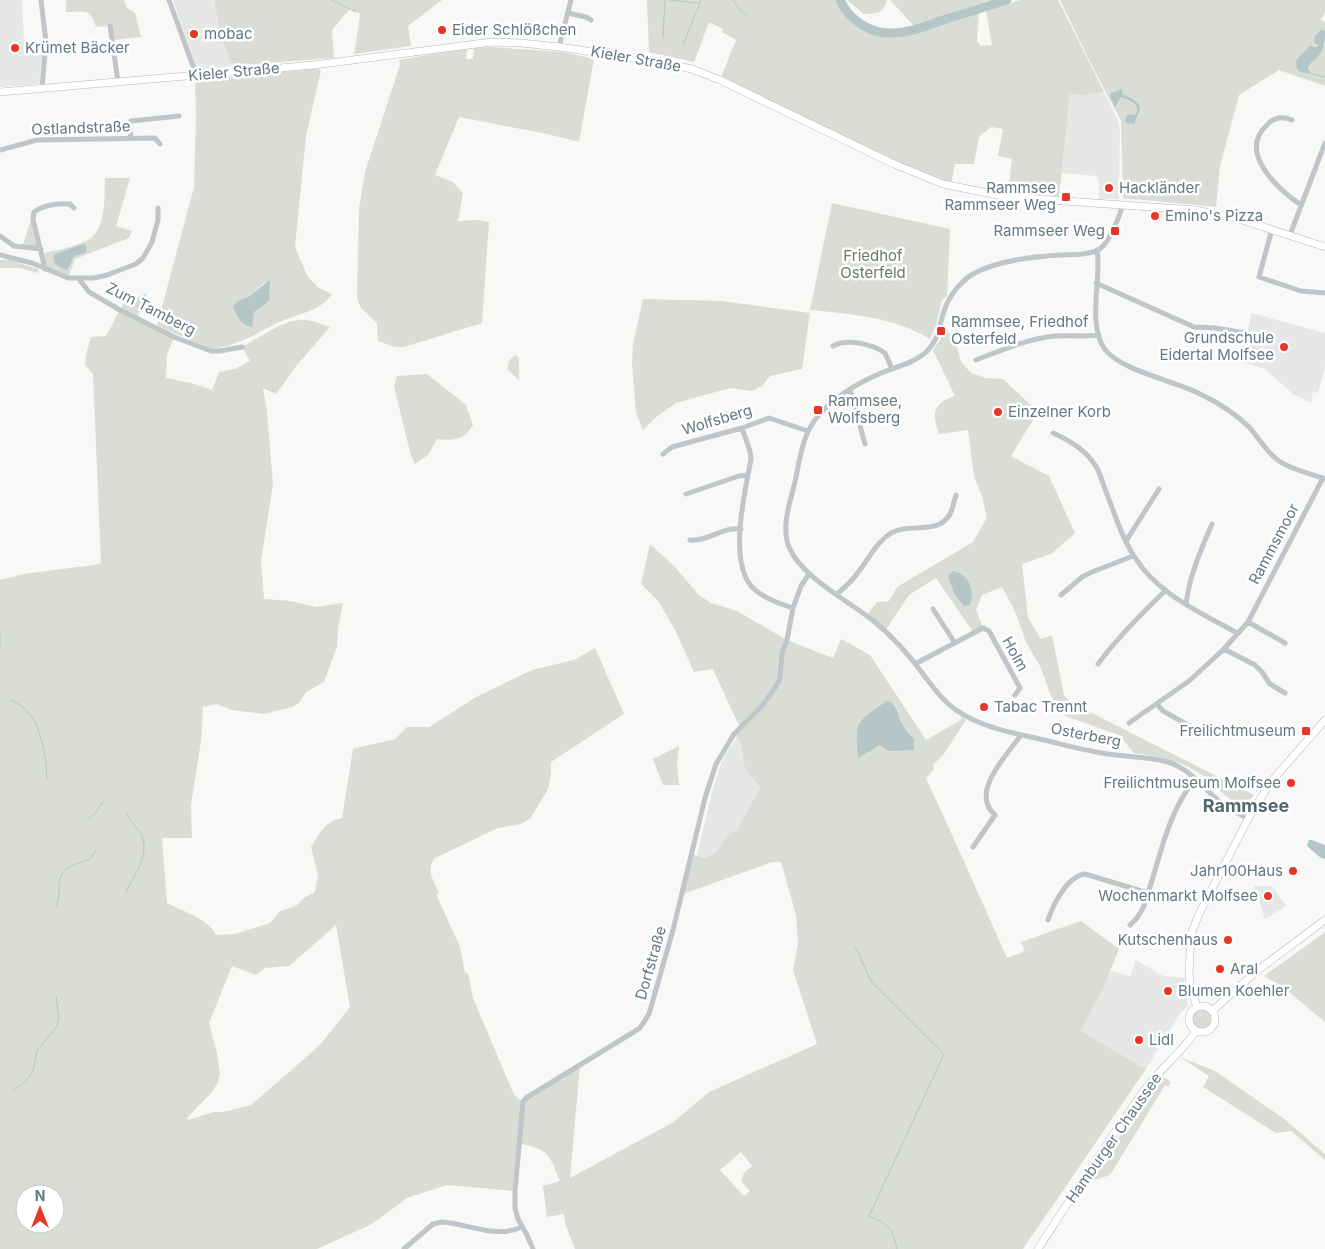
<svg xmlns="http://www.w3.org/2000/svg" width="1325" height="1249" viewBox="0 0 1325 1249" font-family="Inter,sans-serif">
  <rect width="100%" height="100%" fill="#f8f8f6"/>
  <path fill="#e6e8e7" d="M0,0H22L24,42H44L39,84L0,87Z
    M173,0H214L221,38L232,66L197,70Z
    M1104,92L1118,120L1120,129L1119,199H1099V182L1096,176L1061,173L1070,93L1087,95Z
    M1252,313L1325,333V366L1318,393L1313,392L1311,403L1293,394L1265,369L1239,361Z
    M737,738L741,743L745,770L760,787L738,828L724,840L714,854L704,858L697,855L713,788L720,766L727,752Z
    M1254,886H1272L1286,906L1265,919Z
    M1136,960L1163,976L1184,978L1188,1007L1181,1012L1146,1069L1081,1031L1111,971L1130,976Z"/>
  <path fill="#d9ddd5" fill-rule="evenodd" d="M66,0H124L127,8L135,13L141,37L113,40L108,26L96,27C90,7 84,12 66,12Z
    M214,0H442L408,26L411,46L354,54L360,16L359,13L350,9L332,30L334,58L242,65L241,64L232,65L221,38Z
    M647,0H835C845,20 867,35 890,36C901,37 914,32 924,29C943,23 961,17 979,12L977,41L981,46L992,45L986,11L1020,0H1058L1104,92L1087,95L1070,94L1059,196L1008,192L1012,159L998,156L1003,129L991,127L979,137L974,164H955L951,185L943,184L720,80L736,40L722,32L723,29L709,22L694,62L649,52Z
    M847,0H887C882,14 878,13 864,14Z
    M890,0H990L914,26Z
    M1060,0H1325V12L1321,20L1325,22V31L1322,29L1319,45L1296,60L1312,73L1308,68L1312,60L1318,56L1325,44V86L1279,70L1239,95L1220,166L1216,207L1123,198L1121,121L1088,58Z
    M490,47L563,52L594,59L579,142L547,134L459,117L435,175L453,182L463,193L458,221L478,220L489,222L482,323L404,347H395L378,341L377,323L361,308L357,298L359,209L365,172L400,65L399,60L467,48L466,59H473L474,48Z
    M314,69L321,70L306,136L295,247L308,277L319,288L332,294C322,310 299,314 282,321C261,330 232,350 209,348L157,326L194,187L196,117L195,79H216L236,76ZM265,282L254,312L238,301L248,297Z
    M105,178H130L116,226L132,231L129,238L75,259L68,278L45,269L42,254C56,250 75,247 88,240C107,229 104,197 105,178ZM82,244L85,253L74,256L68,269L53,257L55,254Z
    M832,203L950,229L947,296L942,300L936,326L930,339C893,317 852,314 810,310Z
    M33,214L41,249L22,247Z
    M0,260H10L38,269L39,273L19,268H0Z
    M147,293L137,318L174,337L167,355L166,378L191,383L212,390L219,372L235,369L250,361L242,347C257,339 282,321 299,320C309,319 320,324 330,327L297,365L276,394L263,388L267,411L273,484L261,561L264,599L290,601L316,607L343,603L338,628L337,647L324,682L306,692L300,702L292,707L264,714L232,710L216,704L203,707L201,741L191,805L192,838H162L167,903C183,911 208,919 216,935L235,934L270,923L280,911L296,906L304,898L315,892L318,875L311,847C320,833 325,821 342,818L353,749L395,739L407,727H429L476,697L532,670L574,660L595,648L624,714L551,762V775L548,789L530,819L521,824L498,828L435,858C425,870 434,881 439,893L436,894L460,947L465,973H468L473,998L514,1095L523,1102L580,1065L570,1178L672,1123L709,1092L817,1044L793,970L798,943L796,915L781,862H772L683,894L692,854L704,858L714,854L724,840L738,828L760,787L745,770L741,743L734,734L740,728L713,669L694,672L675,630L658,601L641,584L650,544L674,566L699,595L711,603L737,611L787,640L833,658L841,639L870,655L926,740L961,720V717L966,720L943,755L933,765L934,769L926,778L958,848L1007,958L1025,951L1021,942L1081,921L1119,949L1105,984L1081,1031L1146,1069L1023,1249H575L565,1223L564,1214L547,1217L543,1186L560,1181C548,1152 550,1151 519,1143L515,1191L447,1185L407,1198L372,1224L317,1249H0V580L24,574L101,564L93,374L85,365L86,355L91,337L106,336L123,304ZM886,701L896,706L903,726L914,738L880,745L858,757C854,718 857,723 886,701ZM336,925L350,1007L320,1045L251,1105L223,1112H214L188,1120L187,1118L213,1091L218,1082L220,1074L217,1053L209,1023L232,966L256,975L265,968L289,966ZM741,1152L752,1166L744,1173L741,1181L750,1191L744,1196L720,1170ZM25,1194H55V1224H25Z
    M643,299L722,301L810,313L802,369L770,376L762,386L752,391L730,388L676,403L656,417L643,430L636,412L632,363L633,344Z
    M944,328L955,340L961,362L971,373L985,378L1003,379L1038,412L1011,456L1049,476L1075,533L1051,554L1022,564L1028,618L1041,639L1052,635L1064,695L1070,702L1254,795L1243,806C1227,801 1215,784 1202,775C1182,760 1158,757 1134,753L1119,735L1065,716L1051,696L1040,666L1026,642L1015,611L1002,587L982,595L976,610L983,628L974,633L936,578L909,595L885,631L867,615L877,602L889,601L897,587L973,542L987,518L982,496L974,477L968,430L939,434C932,415 932,403 955,396L933,350L942,337Z
    M516,355L519,359V380L507,369L510,359Z
    M427,374L466,405L473,425C464,440 453,441 437,439L428,455L415,464L411,456L394,386L397,376Z
    M679,746L677,766L679,785H663L653,759Z
    M1325,932V1022L1283,987L1264,976Z
    M1192 1020a10 10 0 1 1 20 0a10 10 0 1 1-20 0Z
    M1180,1057L1215,1071L1283,1118L1325,1154V1160L1291,1131L1276,1133L1203,1087L1209,1076Z
    M1164,1077L1171,1082L1168,1087L1165,1085L1110,1175L1092,1181L1094,1175L1141,1104Z"/>
  <path fill="#b5c6c7" d="M1322,29L1325,31C1325,40 1325,48 1319,55C1314,62 1312,59 1308,68L1312,74L1300,72L1297,69L1296,60L1310,46L1317,47L1318,45L1314,43L1315,36Z
    M1122,89V94C1143,104 1143,104 1134,124L1126,123L1125,120L1128,114L1135,115L1137,112C1139,103 1129,100 1121,97L1115,107L1110,96L1111,93Z
    M82,244L86,245L87,250L85,253L74,256L68,269L65,270L55,264L53,257L55,254Z
    M270,280L269,301L254,312L252,327C240,324 237,317 233,306L238,301L248,297Z
    M953,571C969,574 975,590 970,605L964,606L955,595L948,576Z
    M886,701C899,703 897,715 903,725C905,730 910,734 914,738V750L888,751L880,745L858,758C854,718 857,723 886,701Z
    M1309,840H1312L1325,845V859L1321,858L1307,846Z"/>
  <g fill="none" stroke-linecap="round" stroke-linejoin="round">
    <path stroke="#b5c6c7" stroke-width="1" d="M331,0L356,12
      M669,0L698,3
      M733,0L740,10L747,16
      M663,37L665,0
      M683,45L701,0
      M1312,74L1325,77
      M0,631V647
      M0,695L2,697
      M11,700C16,703 23,706 27,711C42,727 46,757 47,778
      M126,813C130,822 138,828 142,836C150,857 133,875 126,893
      M87,819C94,816 98,811 101,803H103
      M56,906C59,898 59,893 59,886C59,866 76,865 90,859L96,850
      M855,946L871,981L944,1054L869,1216C890,1226 892,1226 897,1249
      M13,1091L29,1078L33,1071L37,1051L57,1026L59,1018L56,996
      M0,1101L1,1100"/>
    <path stroke="#b5c6c7" stroke-width="9" d="M840,0C849,20 870,34 892,33C909,33 925,26 940,21C962,14 984,7 1007,0"/>
    <g stroke="#b1babd" stroke-width="8">
      <path id="secondary" d="M0,92L314,65L492,42L521,43L559,47L649,60L692,69L720,80L894,164L943,184L1007,197L1195,210L1236,218L1325,247
        M1189 1019a13 13 0 1 1 26 0a13 13 0 1 1-26 0Z
        M1197,1007L1190,986L1189,973L1191,934L1199,914L1248,819L1270,783L1325,720
        M1212,1011L1258,970L1325,920
        M1038,1249C1073,1195 1108,1140 1146,1088C1161,1068 1182,1052 1196,1031"/>
    </g>
    <path stroke="#bfc5c8" stroke-width="5" d="M41,0L46,42L42,88
      M169,0L193,66V75
      M568,13L586,17L591,20
      M110,26L118,82
      M559,47L571,0
      M1292,120C1282,116 1274,117 1267,125C1237,152 1278,189 1301,205
      M131,138L129,123L131,121L179,116
      M0,150L37,140L155,138L160,144
      M1122,205C1121,214 1109,242 1101,248C1090,257 1061,254 1047,256C1023,258 994,262 973,274C961,281 950,295 945,308C939,324 940,339 926,352C914,363 896,367 881,373C851,386 816,406 805,439C800,453 798,468 795,482C790,502 781,527 789,547C801,577 849,601 875,622C893,637 909,655 923,674C933,687 942,700 956,710C982,728 1014,733 1044,740C1065,745 1087,751 1108,754C1128,757 1149,757 1168,762C1189,768 1203,788 1220,802C1228,808 1239,813 1248,819
      M1272,229L1259,277L1301,291L1325,293
      M1290,235L1325,143
      M0,236L14,246L41,249
      M1097,250C1102,278 1087,322 1104,348C1117,369 1174,381 1198,393C1217,402 1234,412 1249,427C1259,438 1266,452 1279,461C1292,470 1310,473 1325,479
      M0,255L32,263L68,278H94L107,275L136,264L143,258L152,242L158,220V208
      M45,269L33,219L34,212C45,204 57,203 70,204L74,208
      M79,279L89,292L120,310L174,337L211,351H220L242,347
      M1096,283L1194,327L1215,328L1245,333
      M833,346C847,338 872,344 885,353L892,369
      M976,360C1002,350 1027,339 1055,336C1070,335 1084,337 1099,335
      M850,389L865,444
      M742,428L750,451L751,459C745,492 728,560 752,587C763,598 778,603 793,608
      M1053,433C1069,440 1085,449 1095,465C1100,472 1102,481 1105,489C1114,512 1121,536 1134,556C1157,594 1200,612 1237,633
      M663,454L672,447L742,428L769,418L808,431
      M686,494L739,476L748,475
      M690,540C708,542 723,526 741,529
      M1126,541L1159,489
      M837,594C844,588 851,582 856,575C868,561 875,543 891,533C910,522 938,536 950,514C953,508 954,501 956,495
      M1061,595L1082,577L1092,572L1133,556
      M1186,604C1190,574 1200,552 1212,524
      M933,609L955,643
      M1248,622L1285,643
      M1224,649L1255,665L1262,672L1270,684L1285,693
      M915,664L983,628L989,631L1020,688L1015,695
      M1098,664C1118,637 1141,614 1165,591
      M1157,704L1163,711L1206,735
      M1129,723L1189,681L1224,649L1248,622L1323,478
      M973,847L995,815C969,793 1007,755 1021,735
      M1048,920C1053,905 1067,876 1085,874L1148,893
      M1130,925L1137,918L1143,908C1159,865 1165,816 1195,779
      M404,1249L433,1224L442,1222C470,1224 495,1239 522,1227
      M533,1249L527,1235L518,1219L515,1208V1191L523,1102L526,1098L632,1033L640,1028L649,1014L673,930L705,798L716,764L734,734L761,707L775,688L780,678L782,653L787,640L793,608L801,586L809,574"/>
    <use href="#secondary" stroke="#fff" stroke-width="7"/>
  </g>
  <g fill="#e63628" stroke="#fff" stroke-width="2">
    <circle cx="442" cy="30" r="5"/>
    <circle cx="194" cy="34" r="5"/>
    <circle cx="15" cy="48" r="5"/>
    <circle cx="1109" cy="188" r="5"/>
    <rect x="1061" y="192" width="10" height="10" rx="2.5"/>
    <circle cx="1155" cy="216" r="5"/>
    <rect x="1110" y="226" width="10" height="10" rx="2.5"/>
    <rect x="936" y="326" width="10" height="10" rx="2.5"/>
    <circle cx="1284" cy="347" r="5"/>
    <rect x="813" y="405" width="10" height="10" rx="2.5"/>
    <circle cx="998" cy="412" r="5"/>
    <circle cx="984" cy="707" r="5"/>
    <rect x="1301" y="726" width="10" height="10" rx="2.5"/>
    <circle cx="1291" cy="783" r="5"/>
    <circle cx="1293" cy="871" r="5"/>
    <circle cx="1268" cy="896" r="5"/>
    <circle cx="1228" cy="940" r="5"/>
    <circle cx="1220" cy="969" r="5"/>
    <circle cx="1168" cy="991" r="5"/>
    <circle cx="1139" cy="1040" r="5"/>
  </g>
  <g text-anchor="middle" stroke-width="5" stroke-linejoin="round" paint-order="stroke">
    <g font-size="15" fill="#637981" stroke="#fff" text-anchor="start">
      <text x="452" y="35">Eider Schlößchen</text>
      <text x="204" y="39">mobac</text>
      <text x="25" y="53">Krümet Bäcker</text>
      <text x="1056" y="193" text-anchor="end">Rammsee<tspan x="1056" dy="17">Rammseer Weg</tspan></text>
      <text x="1119" y="193">Hackländer</text>
      <text x="1165" y="221">Emino's Pizza</text>
      <text x="1105" y="236" text-anchor="end">Rammseer Weg</text>
      <text x="951" y="327">Rammsee, Friedhof<tspan x="951" dy="17">Osterfeld</tspan></text>
      <text x="1274" y="343" text-anchor="end">Grundschule<tspan x="1274" dy="17">Eidertal Molfsee</tspan></text>
      <text x="828" y="406">Rammsee,<tspan x="828" dy="17">Wolfsberg</tspan></text>
      <text x="1008" y="417">Einzelner Korb</text>
      <text x="994" y="712">Tabac Trennt</text>
      <text x="1296" y="736" text-anchor="end">Freilichtmuseum</text>
      <text x="1281" y="788" text-anchor="end">Freilichtmuseum Molfsee</text>
      <text x="1283" y="876" text-anchor="end">Jahr100Haus</text>
      <text x="1258" y="901" text-anchor="end">Wochenmarkt Molfsee</text>
      <text x="1218" y="945" text-anchor="end">Kutschenhaus</text>
      <text x="1230" y="974">Aral</text>
      <text x="1178" y="996">Blumen Koehler</text>
      <text x="1149" y="1045">Lidl</text>
    </g>
    <g font-size="15" fill="#637981" stroke="#fff">
      <text transform="translate(636 59) rotate(10)" y="5">Kieler Straße</text>
      <text transform="translate(234 72) rotate(-5)" y="5">Kieler Straße</text>
      <text transform="translate(81 128) rotate(-2)" y="5">Ostlandstraße</text>
      <text transform="translate(151 309) rotate(27)" y="5">Zum Tamberg</text>
      <text transform="translate(717 420) rotate(-17)" y="5">Wolfsberg</text>
      <text transform="translate(1274 544) rotate(-62)" y="5">Rammsmoor</text>
      <text transform="translate(1015 654) rotate(61)" y="5">Holm</text>
      <text transform="translate(1086 735) rotate(11)" y="5">Osterberg</text>
      <text transform="translate(651 963) rotate(-74)" y="5">Dorfstraße</text>
      <text transform="translate(1114 1138) rotate(-55)" y="5">Hamburger Chaussee</text>
    </g>
    <g font-size="15" fill="#6a7962" stroke="#fff">
      <text x="873" y="261">Friedhof<tspan x="873" dy="17">Osterfeld</tspan></text>
    </g>
    <g font-size="18" font-weight="bold" fill="#55666c" stroke="#fff">
      <text x="1246" y="812">Rammsee</text>
    </g>
  </g>
  <g transform="translate(40 1209)"><circle r="24" fill="#ffffff" stroke="#c1c9cd"/>
  <path d="M0-4L9 19L0 12L-9 19Z" fill="#e63628"/>
  <text y="-8" font-size="14" font-weight="bold" text-anchor="middle" fill="#637981">N</text>
  </g>
</svg>
